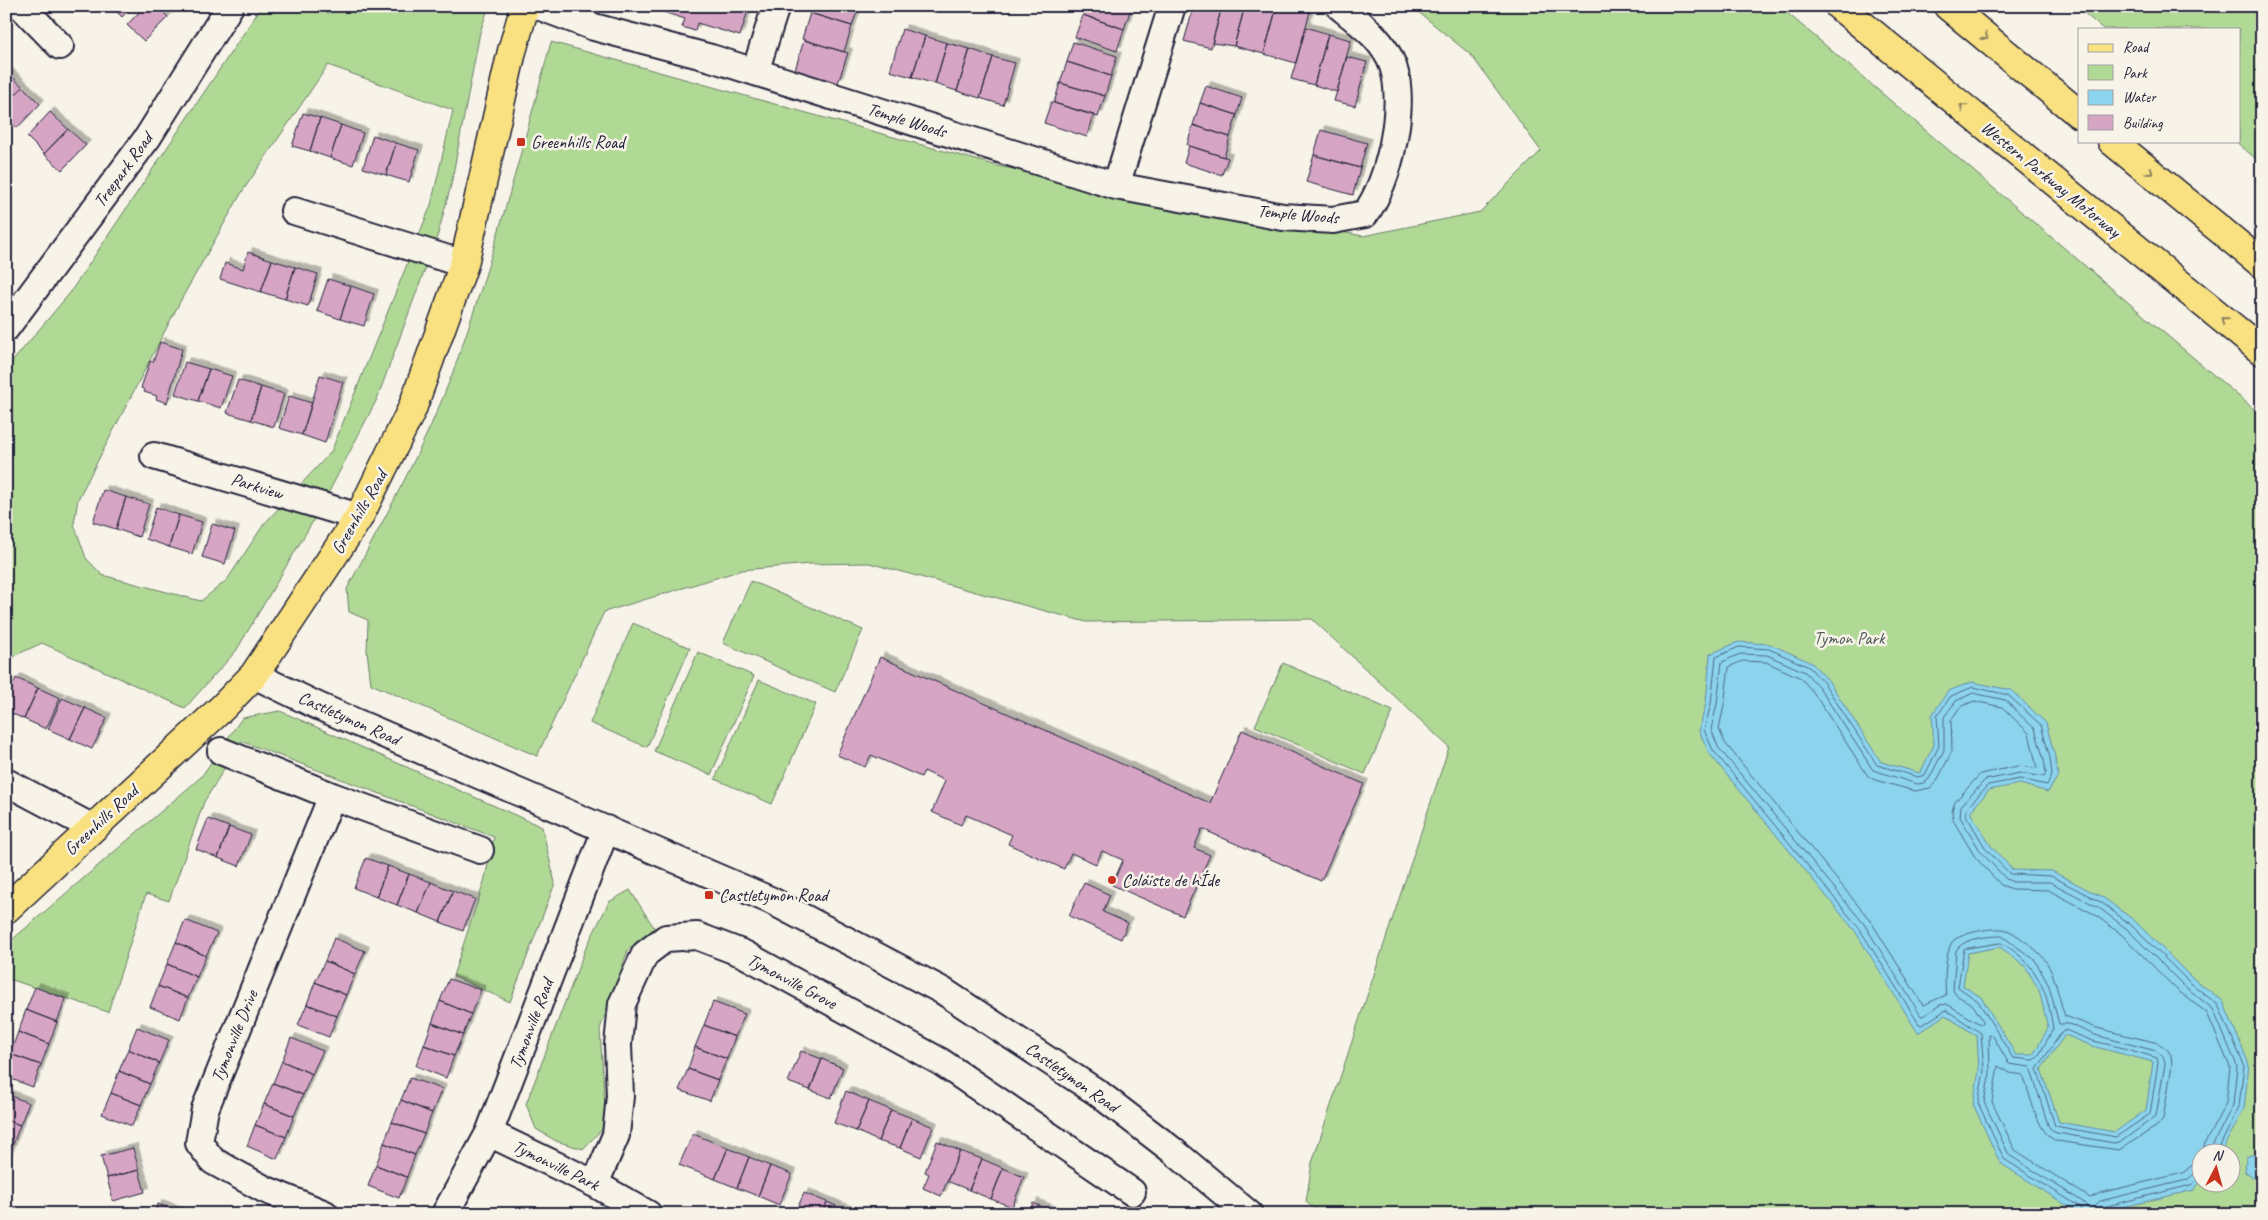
<svg xmlns="http://www.w3.org/2000/svg" width="2268" height="1220" viewBox="0 0 2268 1220" font-family="Caveat,sans-serif">
  <defs>
    <filter id="shadow"><feDropShadow dx="4.5" dy="-4.5" stdDeviation="0" flood-color="#0004"/></filter>
  </defs>
  <rect width="100%" height="100%" fill="#f7f3e8"/>
  <filter id="ink" filterUnits="userSpaceOnUse"><feTurbulence type="fractalNoise" baseFrequency=".02" numOctaves="2"/><feDisplacementMap in="SourceGraphic" scale="10" xChannelSelector="R" yChannelSelector="G"/><feConvolveMatrix kernelMatrix="1 2 1 2 8 2 1 2 1" color-interpolation-filters="sRGB"/></filter>
  <g filter="url(#ink)">
    <path fill="#b1d996" stroke="#6a7e68" fill-rule="evenodd" d="M262,6H489L480,32L451,185L438,234L377,399L319,511L236,651L185,708L42,643L16,655L6,670V369L69,294ZM328,65L453,110L431,205L331,452L264,524L227,580L201,601L102,575L86,558L74,524L78,499L182,298L242,192Z
      M1411,6H1779L2262,416V1214H1321L1306,1202L1312,1163L1449,747L1312,619L1086,622L869,563L810,564L742,570L604,612L537,756L371,684L367,651L368,620L349,612L347,589C384,518 425,447 453,372C492,264 521,153 551,42L998,166L1363,236L1480,212L1541,151L1471,55ZM2200,1152H2230V1182H2200Z
      M2076,6H2262V164L2235,141H2239V29H2103Z
      M751,581L863,630L835,692L723,643Z
      M633,623L690,648L647,747L590,723Z
      M698,652L754,676L711,775L654,751Z
      M1283,663L1393,711L1365,774L1255,726Z
      M759,680L816,704L772,804L715,779Z
      M280,711L542,827L555,883L510,1002L453,976L484,882L494,837L241,741L204,802L169,901L146,894L108,1012L6,978V945L201,777L242,718Z
      M630,890L655,929L628,950L600,1029L606,1125L583,1149L556,1141L536,1129L526,1104L585,950L609,902Z"/>
    <path fill="#8cd3ed" stroke="#628ca6" fill-rule="evenodd" d="M1738,642L1770,644L1812,663L1828,680L1881,762L1920,773L1934,745L1932,715L1948,691L1972,682L2011,690L2046,723L2055,757L2058,776L2048,792L2020,784L1989,790L1970,812L1991,846L2013,870L2052,871L2104,898L2135,921L2190,976L2223,1001L2249,1064L2244,1109L2221,1152H2200V1182L2194,1190L2094,1214H2080L2000,1163L1973,1104L1979,1071L1977,1036L1945,1015L1918,1033L1855,931L1709,753L1699,731L1706,703L1710,654ZM2000,947L2025,966L2039,990L2048,1028L2033,1055H2016L1981,997L1963,986L1968,953ZM2065,1035L2092,1046L2153,1062L2146,1110L2115,1132L2059,1122L2041,1069Z
      M2262,1151V1185L2245,1172L2246,1157Z"/>
    <g fill="none" stroke-linecap="round" stroke-linejoin="round">
      <path stroke="#4c6982" stroke-width="1" d="M2001,943C2036,961 2048,991 2053,1029L2038,1057L2033,1060L2013,1058L1978,1001L1958,987L1964,949Z
        M2065,1030L2093,1041L2128,1049L2157,1058L2158,1063L2150,1114L2116,1137L2055,1126L2037,1069L2061,1033Z
        M2200,1164L2191,1166L2183,1173L2100,1193L2090,1198L2015,1150L1992,1102L1998,1066L2010,1073L2023,1075C2030,1093 2037,1135 2057,1141L2119,1150L2157,1126L2163,1119L2172,1065L2171,1055L2167,1049L2158,1043L2097,1028L2065,1016C2057,995 2056,969 2038,952C2030,945 2017,934 2007,930C1996,926 1959,933 1952,942C1945,953 1944,983 1946,995L1923,1005L1870,920L1725,743L1719,729L1724,705L1729,667L1742,661L1766,662L1801,678L1813,692L1868,776L1875,780L1915,791L1930,788L1937,781L1952,751L1951,720L1960,707L1974,701L2002,707L2029,733L2037,768L2018,766L1980,774L1955,802L1952,811L1953,820L1975,857L2001,885L2012,889L2048,890L2094,914L2122,935L2177,990L2207,1013L2230,1067L2226,1103L2205,1143L2203,1152
        M2200,1171L2194,1174L2187,1180L2100,1201L2090,1211L2083,1202L2009,1155L1984,1102L1990,1073L1989,1035L1993,1036L2009,1064L2030,1067L2048,1125L2052,1131L2057,1133L2114,1143L2122,1141L2156,1116L2165,1064L2163,1056L2156,1051L2095,1035L2069,1024H2059L2049,986L2035,960L2002,936C1989,936 1962,938 1956,951L1953,990L1956,995L1973,1005L1983,1021V1024H1980L1947,1004L1940,1005L1923,1016H1921L1864,924L1718,747L1711,729L1717,704L1722,662L1740,654L1767,655L1805,672L1819,687L1873,770L1917,784L1924,783L1929,779L1944,750V717L1956,701L1973,693L2005,700L2035,729L2044,760L2046,773L2044,777L2020,773L1985,780L1961,806L1960,817L1981,852L2006,879L2013,882H2050L2098,907L2127,929L2182,984L2213,1009L2237,1066L2233,1105L2212,1146L2211,1152
        M2082,1214L2080,1207L2004,1159L1978,1103L1984,1071L1981,1033L1946,1010L1922,1025L1919,1024L1859,928L1713,750L1704,730L1711,704L1716,657L1739,647L1769,649L1809,667L1824,683L1877,765L1918,777L1925,775L1939,746L1937,716L1951,696L1973,687L2008,695L2041,725L2050,758L2052,774L2047,785L2020,779L1988,785L1967,808L1966,815L1986,849L2010,874L2051,876L2101,902L2131,925L2187,980L2218,1005L2244,1065L2239,1107L2217,1152
        M2099,1214L2103,1207L2191,1185L2200,1178"/>
    </g>
    <path fill="#d6a5c4" stroke="#22223b" filter="url(#shadow)" d="M111,6H132L122,17Z
      M145,6H157L168,17L144,41L127,25Z
      M644,6H747L749,7L740,36L697,23L695,31L682,27L685,19Z
      M812,6H859L852,26L810,13Z
      M1086,6H1132L1124,29L1083,15Z
      M1194,6H1222L1211,48L1184,41Z
      M1222,6H1245L1234,46L1212,43Z
      M1245,6H1277L1264,54L1234,46Z
      M1277,6H1291L1310,12L1296,63L1264,54Z
      M810,13L852,26L844,52L802,39Z
      M1083,15L1124,29L1117,51L1075,37Z
      M1306,27L1328,34L1314,85L1291,79Z
      M902,29L925,36L912,77L890,71Z
      M1328,34L1351,40L1337,92L1314,85Z
      M925,36L947,43L935,84L912,77Z
      M804,40L848,53L838,83L795,70Z
      M1073,42L1117,56L1111,76L1067,62Z
      M947,43L970,49L957,91L935,84Z
      M970,49L993,57L980,98L957,91Z
      M993,57L1015,63L1003,105L980,98Z
      M1347,57L1367,62L1355,106L1334,101Z
      M1067,62L1111,76L1105,96L1060,83Z
      M6,71L23,87L6,104Z
      M1060,83L1105,96L1098,117L1054,103Z
      M1206,86L1242,98L1237,115L1200,103Z
      M23,87L40,104L17,128L6,118V104Z
      M1051,102L1094,115L1087,137L1044,123Z
      M1200,103L1237,115L1230,137L1193,125Z
      M50,112L68,129L44,154L27,137Z
      M303,113L320,118L310,151L292,146Z
      M320,118L341,125L330,158L310,151Z
      M341,125L363,133L353,165L330,158Z
      M1193,125L1230,137L1224,157L1187,145Z
      M68,129L86,145L62,170L44,154Z
      M1321,130L1367,143L1360,168L1314,155Z
      M373,135L396,143L386,175L363,168Z
      M396,143L419,150L409,182L386,175Z
      M1189,146L1228,158L1222,175L1184,163Z
      M1314,155L1360,168L1353,195L1306,182Z
      M248,252L272,260L261,292L220,279L225,263L243,269Z
      M272,260L295,267L285,299L261,292Z
      M295,267L318,274L308,306L285,299Z
      M328,279L351,286L340,319L317,311Z
      M351,286L374,294L364,326L340,319Z
      M160,342L182,349L167,403L156,399L157,396L144,392L145,390L141,388L150,361L153,362Z
      M185,362L209,369L198,401L175,394Z
      M209,369L232,376L221,408L198,401Z
      M320,375L343,382L325,443L302,435Z
      M238,380L261,387L251,420L227,413Z
      M261,387L284,394L274,427L251,420Z
      M289,396L312,403L302,435L279,428Z
      M103,490L126,497L116,529L93,522Z
      M126,497L149,504L139,537L116,529Z
      M156,507L179,515L169,547L146,539Z
      M179,515L202,522L192,554L169,547Z
      M212,524L235,531L225,564L202,557Z
      M880,657L1210,803L1242,730L1364,784L1321,881L1202,829L1194,848L1210,855L1183,916L1112,885L1123,860L1102,851L1096,864L1071,853L1064,869L1008,844L1012,835L966,815L961,825L932,812L945,781L924,771L921,777L871,755L865,767L837,755Z
      M16,678L38,688L24,719L6,711V700Z
      M38,688L60,698L46,729L24,719Z
      M62,698L85,708L70,739L48,729Z
      M85,708L107,718L92,749L70,739Z
      M208,819L229,827L218,858L196,849Z
      M229,827L251,835L239,866L218,858Z
      M366,858L388,866L376,897L354,888Z
      M388,866L409,874L397,905L376,897Z
      M409,874L431,882L418,913L397,905Z
      M431,882L453,891L440,922L418,913Z
      M1084,883L1110,895L1103,912L1128,923L1121,939L1069,916Z
      M453,891L475,899L463,931L440,922Z
      M185,920L217,933L206,956L176,942Z
      M334,938L365,951L355,974L325,961Z
      M176,942L206,956L197,977L167,964Z
      M325,961L355,974L346,995L315,982Z
      M167,964L197,977L188,998L158,986Z
      M449,979L481,990L471,1014L440,1001Z
      M315,982L346,995L337,1016L307,1004Z
      M158,986L188,998L180,1019L150,1007Z
      M35,987L66,999L57,1022L26,1010Z
      M440,1001L471,1014L463,1035L432,1023Z
      M713,1002L745,1014L735,1037L704,1025Z
      M307,1004L337,1016L329,1037L298,1025Z
      M26,1010L57,1022L49,1044L18,1032Z
      M432,1023L463,1035L454,1056L424,1045Z
      M704,1025L735,1037L727,1059L695,1047Z
      M137,1027L169,1040L159,1063L128,1049Z
      M18,1032L49,1044L41,1065L10,1054Z
      M291,1038L323,1051L312,1074L282,1061Z
      M424,1045L454,1056L446,1078L416,1066Z
      M695,1047L727,1059L718,1080L688,1069Z
      M128,1049L159,1063L150,1084L119,1071Z
      M801,1051L822,1059L810,1090L788,1082Z
      M10,1054L41,1065L33,1087L6,1077V1065Z
      M822,1059L843,1068L831,1098L810,1090Z
      M282,1061L312,1074L303,1095L273,1083Z
      M688,1069L718,1080L710,1101L679,1090Z
      M119,1071L150,1084L141,1105L111,1093Z
      M410,1078L442,1089L432,1113L401,1100Z
      M273,1083L303,1095L294,1116L264,1104Z
      M846,1091L869,1101L856,1131L834,1123Z
      M111,1093L141,1105L132,1126L102,1114Z
      M6,1094L29,1103L20,1125L6,1120Z
      M401,1100L432,1113L424,1134L392,1122Z
      M869,1101L891,1110L878,1141L856,1131Z
      M264,1104L294,1116L286,1137L255,1125Z
      M891,1110L912,1118L900,1148L878,1141Z
      M912,1118L933,1127L921,1157L900,1148Z
      M6,1120L20,1125L12,1147L6,1145Z
      M392,1122L424,1134L415,1155L384,1143Z
      M255,1125L286,1137L277,1159L247,1146Z
      M693,1134L728,1148L715,1179L679,1165Z
      M937,1141L960,1151L941,1196L923,1188L929,1174L925,1172Z
      M384,1143L415,1155L407,1177L376,1165Z
      M6,1145L12,1147L6,1163Z
      M133,1148L139,1170L107,1178L101,1156Z
      M728,1148L749,1157L737,1188L715,1179Z
      M960,1151L982,1159L969,1190L947,1181Z
      M749,1157L770,1166L758,1196L737,1188Z
      M982,1159L1003,1168L991,1199L969,1190Z
      M376,1165L407,1177L399,1198L368,1186Z
      M770,1166L792,1174L779,1205L758,1196Z
      M1003,1168L1024,1177L1012,1207L991,1199Z
      M139,1170L145,1192L113,1201L107,1178Z
      M804,1193L827,1202L822,1214H795Z
      M827,1202L848,1211L847,1214H822Z
      M1033,1203L1056,1213V1214H1029Z
      M158,1204L179,1212V1214H154Z"/>
    <g fill="none" stroke-linecap="round" stroke-linejoin="round">
      <g stroke="#22223b" stroke-width="30">
        <path id="minor" d="M21,6L60,46
          M538,6L594,27L711,58L1116,186L1283,217L1333,220L1365,214C1390,182 1406,105 1393,66C1384,40 1360,23 1339,6
          M755,72L776,6
          M1116,186L1172,6
          M294,211L464,264
          M6,328L148,137L230,6
          M154,456L359,517
          M254,675L318,706L770,900L943,991L1098,1093L1172,1150L1249,1214
          M221,751L332,796L480,850
          M6,782L93,828
          M489,1133L595,1184L648,1214
          M595,1184L616,1135L620,1096L618,1045L622,1004L645,954L666,938L697,936L744,954L941,1062L1132,1192
          M325,1214L264,1189L213,1161L199,1143L205,1109L332,796
          M445,1214L489,1133L606,829"/>
      </g>
      <g stroke="#22223b" stroke-width="31">
        <path id="major" d="M6,909L223,707L254,675L359,517L412,409L464,264L512,51L525,6"/>
      </g>
      <g stroke="#22223b" stroke-width="31">
        <path id="highway" d="M1839,6L2262,351
          M1948,6L2079,114
          M2112,141L2262,264"/>
      </g>
      <use href="#minor" stroke="#f7f3e8" stroke-width="26"/>
      <use href="#major" stroke="#f9e181" stroke-width="28"/>
      <use href="#highway" stroke="#f9e181" stroke-width="28"/>
    </g>
    <defs><path id="oneway-chevron" d="M-2-3.5L2.5 0L-2 3.5" fill="none" stroke-width="1.6" stroke-linecap="round" stroke-linejoin="round" transform="scale(1.25)"/></defs>
    <g stroke="#8e825e">
      <use href="#oneway-chevron" transform="translate(1985 37) rotate(39)"/>
      <use href="#oneway-chevron" transform="translate(1963 107) rotate(-141)"/>
      <use href="#oneway-chevron" transform="translate(2150 172) rotate(39)"/>
      <use href="#oneway-chevron" transform="translate(2224 320) rotate(-141)"/>
    </g>
  </g>
  <g fill="#c8321e" stroke="#f7f3e8" stroke-width="2">
    <rect x="516" y="137" width="10" height="10" rx="2.5"/>
    <circle cx="1112" cy="880" r="5"/>
    <rect x="704" y="890" width="10" height="10" rx="2.5"/>
  </g>
  <g text-anchor="middle" stroke-width="5" stroke-linejoin="round" paint-order="stroke">
    <g font-size="18" fill="#22223b" stroke="#f7f3e8">
      <text transform="translate(907 120) rotate(17)" y="6">Temple Woods</text>
      <text transform="translate(123 170) rotate(-54)" y="6">Treepark Road</text>
      <text transform="translate(2051 179) rotate(39)" y="6">Western Parkway Motorway</text>
      <text transform="translate(1298 214) rotate(5)" y="6">Temple Woods</text>
      <text transform="translate(257 486) rotate(17)" y="6">Parkview</text>
      <text transform="translate(359 512) rotate(-60)" y="6">Greenhills Road</text>
      <text transform="translate(349 718) rotate(24)" y="6">Castletymon Road</text>
      <text transform="translate(101 820) rotate(-43)" y="6">Greenhills Road</text>
      <text transform="translate(792 981) rotate(28)" y="6">Tymonville Grove</text>
      <text transform="translate(531 1024) rotate(-69)" y="6">Tymonville Road</text>
      <text transform="translate(234 1036) rotate(-68)" y="6">Tymonville Drive</text>
      <text transform="translate(1072 1077) rotate(35)" y="6">Castletymon Road</text>
      <text transform="translate(556 1165) rotate(26)" y="6">Tymonville Park</text>
    </g>
    <g font-size="18" fill="#22223b" stroke="#f7f3e8" text-anchor="start">
      <text x="531" y="148">Greenhills Road</text>
      <text x="1122" y="886">Coláiste de hÍde</text>
      <text x="719" y="901">Castletymon Road</text>
    </g>
    <g font-size="18" fill="#4d5956" stroke="#f7f3e8">
      <text x="1849" y="644">Tymon Park</text>
    </g>
  </g>
  <rect width="2268" height="1220" fill="none" stroke="#f7f3e8" stroke-width="25"/>
  <rect x="12" y="12" width="2243" height="1195" fill="none" stroke="#22223b" stroke-width="2" filter="url(#ink)"/>
  <rect x="2078" y="28" width="162" height="115" fill="#f7f3e8" stroke="#a29fa3"/>
  <rect x="2088" y="44" width="25" height="8" fill="#f9e181" stroke="#a29fa3"/>
  <text x="2123" y="52" font-size="15" fill="#22223b">Road</text>
  <rect x="2088" y="65" width="25" height="15" fill="#b1d996" stroke="#a29fa3"/>
  <text x="2123" y="78" font-size="15" fill="#22223b">Park</text>
  <rect x="2088" y="90" width="25" height="15" fill="#8cd3ed" stroke="#a29fa3"/>
  <text x="2123" y="102" font-size="15" fill="#22223b">Water</text>
  <rect x="2088" y="115" width="25" height="15" fill="#d6a5c4" stroke="#a29fa3"/>
  <text x="2123" y="128" font-size="15" fill="#22223b">Building</text>
  <g transform="translate(2216 1168) rotate(6)"><circle r="24" fill="#f7f3e8" stroke="#a29fa3"/>
  <path d="M0-4L9 19L0 12L-9 19Z" fill="#c8321e"/>
  <text y="-8" font-size="14" font-weight="bold" text-anchor="middle" fill="#22223b">N</text>
  </g>
</svg>
